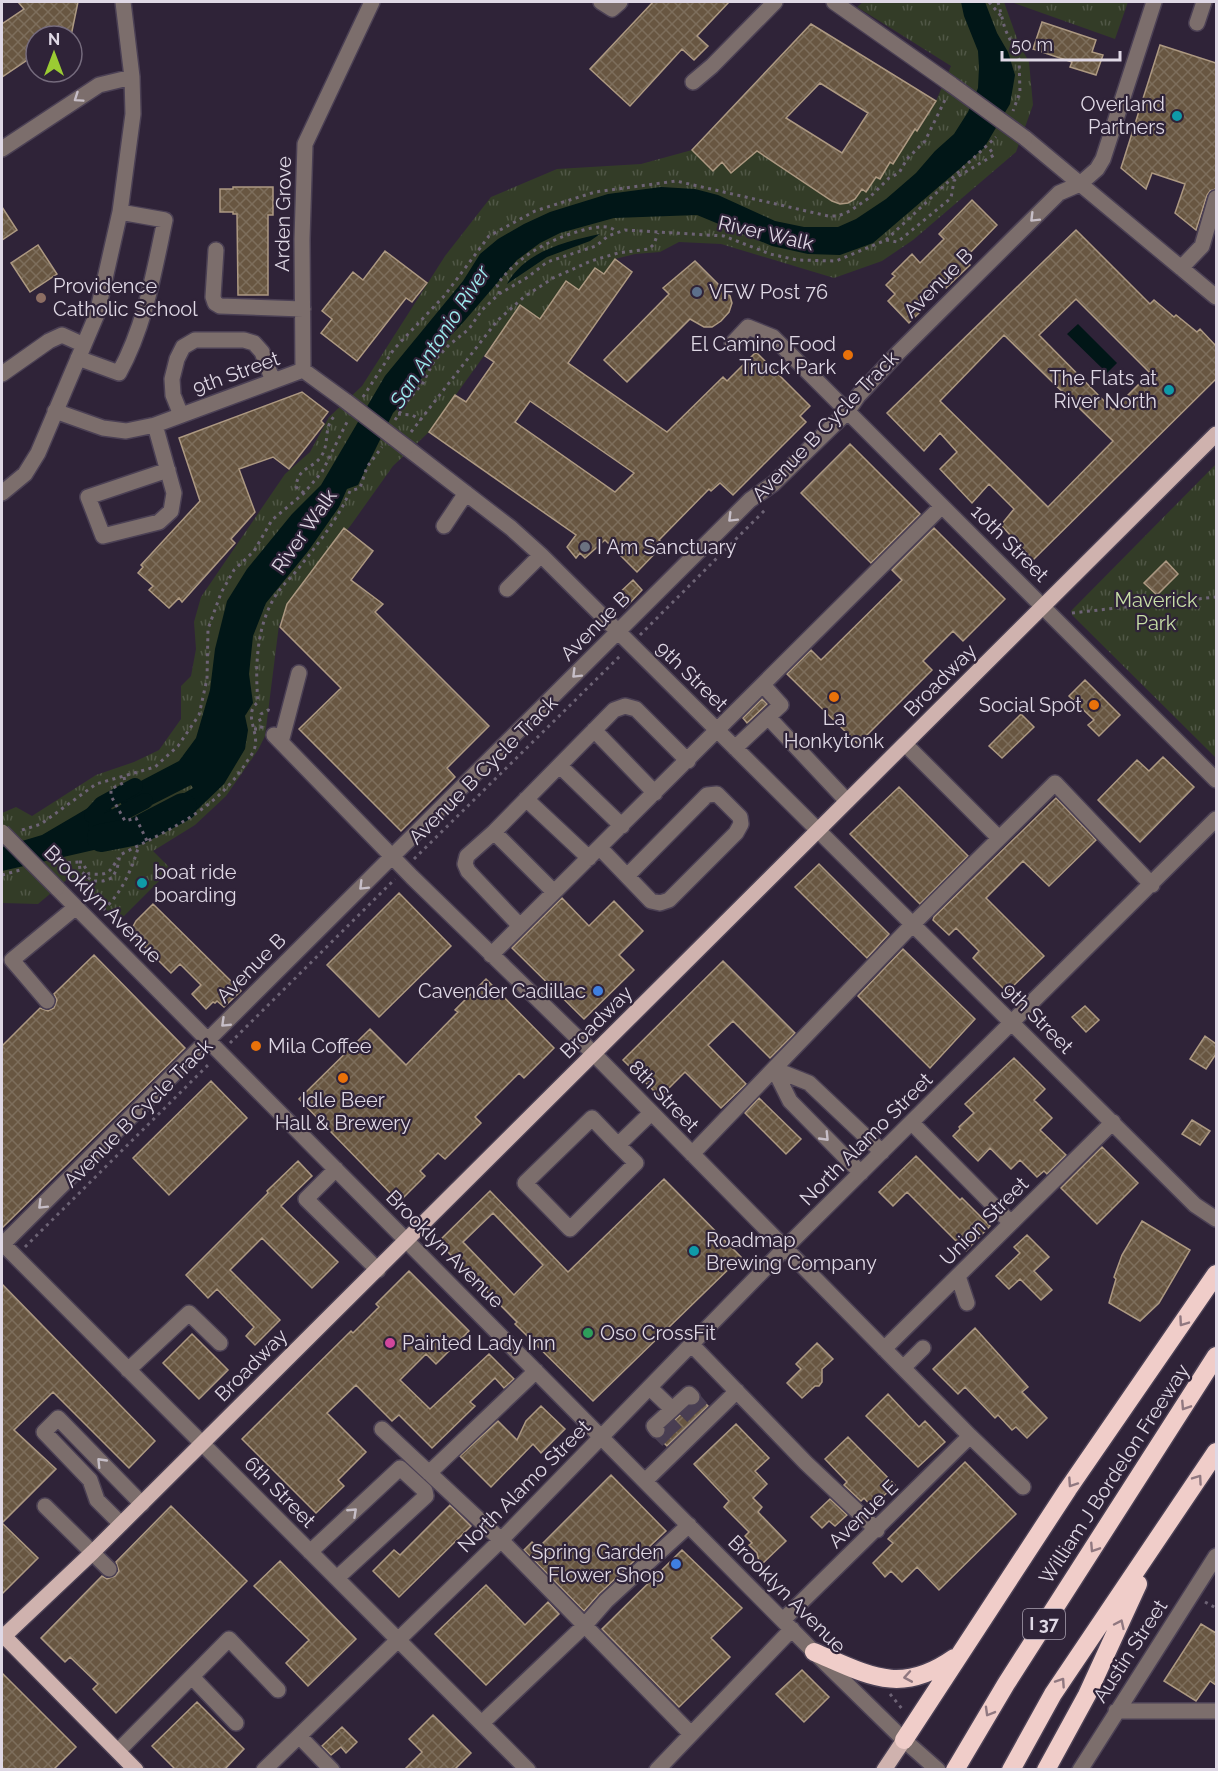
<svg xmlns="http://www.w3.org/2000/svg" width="1218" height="1771" viewBox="0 0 1218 1771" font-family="Raleway,sans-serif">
  <defs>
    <pattern id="grass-tufts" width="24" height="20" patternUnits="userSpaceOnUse" patternTransform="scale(1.5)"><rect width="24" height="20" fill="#333c27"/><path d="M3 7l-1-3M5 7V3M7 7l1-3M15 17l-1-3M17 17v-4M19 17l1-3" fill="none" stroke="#505746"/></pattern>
    <pattern id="building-cross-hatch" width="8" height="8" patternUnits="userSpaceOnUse" patternTransform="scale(1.5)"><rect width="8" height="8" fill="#685641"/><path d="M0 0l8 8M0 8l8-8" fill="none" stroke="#7d6e5c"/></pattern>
  </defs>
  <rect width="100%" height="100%" fill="#2f2338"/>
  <path fill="url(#grass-tufts)" d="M863,2H1004L1019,44L1029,62L1033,105L1016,152L913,240L882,261L834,278L721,244L679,242L660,252L635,254L615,259L604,274L595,268L579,290L566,281L540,319L520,306L429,432L393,466L351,525L290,601L279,625L265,736L258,750L226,796L195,825L153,851L171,869L119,921L70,877L38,904L2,903V813L16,807L32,816L96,775L134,762L159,750L181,719V686L191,676L196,649L194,622L201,597L285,474L310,452L329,417L362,386L445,256L491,197L557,169L641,164L692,150L713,171L722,162L731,172L757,151L832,201C847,206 854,201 862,189L867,191L876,177L890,162L893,164L915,129L918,131L936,101L951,66L857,7Z
    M1011,2H1128L1115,39Z
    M1216,464V758L1072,615L1071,611Z"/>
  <path fill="#011617" d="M961,2H985L997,33L1008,52L1015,75L1010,104L984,148L873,243L840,255L808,254L772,246L697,215L614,218L560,233L540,243L517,260L460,326L439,347L415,390L393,413L358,485L347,489L339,507L309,550L266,603L253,636L249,674L253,703L245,716L248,730L245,749L224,784L198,809L173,823L152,832L144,816L193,788L191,785L128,817L116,794L179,761L196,738L210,690L215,649L227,601L247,569L292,514L321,485L385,376L463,281L480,254L498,239L524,224L550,212L608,194L661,187L695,189L718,195L775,221L804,227H838L856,219L886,199L916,173L935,151L954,134L968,112L978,88L979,67L978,51L964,16Z
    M600,234L590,241L547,257L507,284C525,251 567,241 600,234Z
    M1078,324L1117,363L1107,373L1067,334Z
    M105,798L121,825L132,822L142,839L2,871V847L42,835Z"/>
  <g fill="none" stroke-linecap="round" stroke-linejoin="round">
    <path stroke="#011617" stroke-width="16" d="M92,815L102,804L135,786
      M96,827L145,801"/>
    <path stroke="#011617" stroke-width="28" d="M101,838L137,831L183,807"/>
  </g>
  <path fill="url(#building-cross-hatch)" stroke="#ad9982" stroke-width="1.5" fill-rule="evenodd" d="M18,2H78L71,36H36V54L2,77V24L24,9Z
    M653,2H729L697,36L708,46L694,60L682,49L630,106L590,69Z
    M1042,22L1096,40L1092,52L1103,55L1096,75L1070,67L1072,62L1033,49Z
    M811,24L936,101L917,131L915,129L893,164L890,162L880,179L876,177L866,192L862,189L855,199L848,203L840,204L832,201L757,151L731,173L722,162L713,171L692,150ZM820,83L868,113L842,153L786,118Z
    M1160,45L1216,63V189L1210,191L1207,195L1196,230L1175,213L1185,184L1152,173L1146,189L1121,168Z
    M233,187H273V215H268V295H238L237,214H233V212H220V189H233Z
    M972,200L997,225L964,259L970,265L946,288L938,281L919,300L925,307L909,323L888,301L895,294L886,285L895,276L892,274L912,254L920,263L944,239L939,234Z
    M2,207L17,230L2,240Z
    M1076,230L1150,304L1154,300L1174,317L1176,315L1197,332L1200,329L1216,346V379L1033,560L1001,525L1014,509L989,484L972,503L940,469L957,452L940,433L924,451L887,413ZM1076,299L1150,373L1113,410L1039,335ZM1004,335L1113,441L1048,507L940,401Z
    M38,245L57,274L30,292L11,263Z
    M385,251L427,283L412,302L406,298L357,361L321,333L332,319L322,311L353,272L363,280Z
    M615,259L632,272L568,363L667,432L723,377L727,381L756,352L810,406L800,416L806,422L733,495L720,483L711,491L709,489L659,540L664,544L637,572L605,540L585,558L580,553L576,558L567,547L576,535L429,432L455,395L466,402L494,362L485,356L520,305L540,319L566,281L579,290L595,268L604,274ZM530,401L634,473L615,492L515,422Z
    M695,261L730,296L732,303L729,312L721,321L712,327H704L690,319L627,382L604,360L669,294L663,288Z
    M302,392L328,412L321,421L324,424L289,469L273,457L239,469L255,512L231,539L235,543L182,602L179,598L169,608L149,590L153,586L138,573L143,567L141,565L200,501L179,438Z
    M850,444L920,514L871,563L801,493Z
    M344,528L373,551L351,580L383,604L375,612L489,726L447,768L455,777L401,831L299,729L341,688L280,627L287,604Z
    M934,528L1005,599L963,641L953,631L923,661L932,670L858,744L787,674L811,650L821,660L902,580L892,570Z
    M1166,561L1178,574L1157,595L1144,583Z
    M633,580L642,590L625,608L614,598Z
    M1085,680L1120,715L1099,736L1088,725L1094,720L1069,696Z
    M762,699L767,704L747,723L743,718Z
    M1021,714L1034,727L1002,758L989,746Z
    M1163,757L1194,787L1140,842L1098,800L1137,760L1149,771Z
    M899,787L968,856L920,904L850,834Z
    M1056,798L1096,840L1049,886L1023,861L986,898L1044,956L1007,992L973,958L979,951L956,928L949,935L933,920L934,917Z
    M819,864L889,934L867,958L795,887Z
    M399,893L451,946L379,1017L327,965Z
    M562,898L589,926L614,901L643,931L619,955L634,970L584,1019L512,948Z
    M153,904L241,991L224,1007L217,1001L215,1003L213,1002L206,1009L192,994L201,985L180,964L171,973L130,932L136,921Z
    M903,949L975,1019L930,1068L858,996Z
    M94,955L185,1048L2,1228V1046L40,1008L48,1011L54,1008L57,1000L54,994Z
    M723,961L795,1033L770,1058L733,1021L708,1045L746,1084L721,1108L685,1072L660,1097L623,1060Z
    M486,979L554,1048L524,1078L519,1073L475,1117L481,1123L445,1159L438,1153L420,1171L425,1176L399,1202L299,1099L370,1029L406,1065L458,1012L455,1010Z
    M1085,1006L1099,1020L1086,1032L1072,1017Z
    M1205,1036L1216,1044V1054L1206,1069L1190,1059Z
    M1014,1058L1045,1089L1034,1100L1052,1118L1040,1130L1066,1155L1047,1174L1044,1171L1037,1177L1020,1160L1011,1169L990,1148L978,1161L953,1136L960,1129L959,1127L974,1113L965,1104Z
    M211,1081L247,1118L169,1195L133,1158Z
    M759,1098L801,1139L786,1154L745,1113Z
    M1192,1120L1210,1131L1200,1145L1182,1134Z
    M1102,1147L1138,1183L1097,1224L1061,1188Z
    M916,1156L960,1200L962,1198L990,1226L966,1251L907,1192L893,1206L879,1192Z
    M298,1161L312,1176L281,1206L338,1262L312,1288L262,1238L230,1270L280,1320L255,1345L246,1336L254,1327L217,1289L208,1298L186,1275L268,1193L267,1191Z
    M664,1179L741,1257L593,1401L515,1324L517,1322L438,1242L490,1191L568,1272ZM493,1213L543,1265L514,1295L463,1242Z
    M1142,1221L1190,1250L1159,1303L1140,1321L1109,1303L1116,1279L1114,1277L1122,1255Z
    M1027,1235L1049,1257L1034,1271L1052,1290L1041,1300L1020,1279L1009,1289L996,1276L1020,1253L1014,1247Z
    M409,1271L469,1331L436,1364L426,1354L400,1380L430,1409L489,1354L514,1379L504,1388L495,1378L470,1402L475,1406L432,1448L399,1415L392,1421L356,1385L327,1413L366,1452L338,1480L344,1486L316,1513L242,1439L351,1331L353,1333L379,1307L376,1304Z
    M2,1284L155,1441L129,1468L53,1392L14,1430L56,1469L2,1523L38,1558L2,1594Z
    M975,1328L1028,1387L1022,1392L1047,1418L1027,1438L1016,1427L1012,1430L998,1415L995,1418L965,1387L958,1394L933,1369Z
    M192,1334L228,1370L199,1399L163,1363Z
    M817,1343L833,1359L822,1369V1382L819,1386H815L802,1398L787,1383L801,1369L796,1364Z
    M888,1394L919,1427L925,1421L945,1442L918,1467L866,1416Z
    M701,1399L708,1406L667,1446L660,1439L666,1434V1428L690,1406L698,1404Z
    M541,1406L565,1429L541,1453L533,1444L491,1487L460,1456L498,1421L517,1440L526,1421Z
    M736,1424L769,1458L755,1471L767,1484L753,1498L762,1507L758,1512L786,1541L760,1566L757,1553L749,1545L752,1543L745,1536L749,1532L724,1507L729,1501L694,1464Z
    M848,1437L895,1485L872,1507L864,1498L861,1501L844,1485L847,1482L825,1459Z
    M965,1462L1016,1514L939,1590L917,1567L902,1582L891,1571L885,1577L873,1563L893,1543L888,1539Z
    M611,1475L666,1531L599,1594L584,1611L524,1550L532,1542L538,1548Z
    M830,1499L847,1515L835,1526L829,1521L822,1528L811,1517Z
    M450,1505L471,1526L399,1597L373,1571L394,1550L400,1555Z
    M171,1506L247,1581L116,1713L93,1689L98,1684L70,1657L65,1662L41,1638L102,1576L107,1579L115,1576L119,1571L116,1562Z
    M682,1550L742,1608L711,1638L730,1657L679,1707L602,1629Z
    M280,1561L356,1639L308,1686L286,1663L309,1640L254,1586Z
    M486,1585L525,1625L548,1602L559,1614L486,1685L435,1634Z
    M1201,1624L1216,1633V1685L1210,1681L1196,1701L1164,1681Z
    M802,1670L829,1697L804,1722L776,1694Z
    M2,1673L76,1747L53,1770H2Z
    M197,1702L244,1749L224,1770H176L152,1746Z
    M433,1715L471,1753L454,1770H404L422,1752L409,1739Z
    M342,1727L357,1742L346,1753L341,1747L331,1755L322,1746Z"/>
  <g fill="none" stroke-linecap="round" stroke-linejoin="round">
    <path stroke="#493e52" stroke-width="15" stroke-dasharray="15 8" stroke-linecap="butt" d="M692,1397L704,1411
      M682,1406L695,1419
      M666,1421L679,1435
      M657,1430L670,1443"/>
    <g stroke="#4b4054" stroke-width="18">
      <path id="minor" d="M601,2L612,9L620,2
        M834,2L952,85
        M1197,23L1204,2
        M693,82L712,66L775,2
        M1025,138L1216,297
        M2,149L99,85L132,77
        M216,250L213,297L215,303L220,306L303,309
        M1181,268L1202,246L1216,198
        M732,344L748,327L773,337L1216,780
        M78,358L119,373C145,326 154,272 165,220L120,212
        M303,370L302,239L305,144L372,2
        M303,370L347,402
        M2,374L49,341L62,335L84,345
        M55,411L103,428L126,431L155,425L303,370
        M181,415L173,395L172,379L177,359L183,347L195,340H244L254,343L262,352L273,381
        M155,425L174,493L171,511L159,522L103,536L88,497L168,470
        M406,447L511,528L541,555L1195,1205L1216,1219
        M2,493L25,474L38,453L97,314L120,212L133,114L132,77L123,2
        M444,526L466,493
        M507,589L541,555
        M763,685L781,705L768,717
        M594,730L655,793
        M274,735L412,877L594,1054L970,1436L1023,1487
        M281,742L299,673
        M905,744L999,838
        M735,748L768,717L847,801
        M560,766L622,826
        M526,799L589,858
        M494,832L554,892
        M600,848L651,901L660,903L669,900L736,833L741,824L740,817L717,794L707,795L627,876
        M57,888L814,1652L904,1740L938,1770
        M520,926L468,871L465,864L467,856L494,832L614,710L625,706L636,709L688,761
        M491,955L942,506
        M47,1001L12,960L76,907
        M774,1069L809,1083L882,1152
        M774,1069L790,1101L861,1173
        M912,1123L1011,1223
        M618,1145L636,1163L570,1229L525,1183L592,1118L618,1145L651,1113
        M692,1154L913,924L1055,783L1152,885
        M336,1169L306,1199L378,1270
        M3,1244L528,1770
        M2,1245L750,500L773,484L847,412L858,396L898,353L1059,193L1080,184L1097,169L1103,159L1154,2
        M958,1276L967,1303
        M692,1345L806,1463L877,1530
        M884,1349L1113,1122
        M903,1368L923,1348
        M128,1370L189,1313L220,1343
        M650,1388L672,1409
        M382,1429L501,1540L691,1734
        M657,1430L654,1426L689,1394L692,1397
        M429,1473L536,1371
        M645,1481L737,1391
        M45,1506L109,1569
        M121,1524L97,1500L90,1480L44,1432L58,1418L142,1504
        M310,1552L400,1468L425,1491L426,1496L337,1578
        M783,1620L970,1436
        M192,1677L236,1723
        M1116,1711H1216
        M482,1723L585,1625L606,1601L689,1525
        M299,1736L332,1770
        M118,1751L229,1639L278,1690
        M264,1770L501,1540L785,1248L1216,819
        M657,1770L792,1629
        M1080,1770L1216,1556"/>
    </g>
    <g stroke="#4b4054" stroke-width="18">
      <path id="major" d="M2,1634L136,1770
        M2,1638L93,1552L1216,434
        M884,1770L904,1740"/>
    </g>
    <g stroke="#4b4054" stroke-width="21">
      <path id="highway" d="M814,1652C868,1675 900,1696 954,1658
        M904,1740L1068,1489L1216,1274
        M955,1770L1006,1684L1216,1356
        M1011,1770L1053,1694L1216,1452
        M1046,1770L1087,1695L1138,1584"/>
    </g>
    <path stroke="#6d6375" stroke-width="3" stroke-dasharray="3 4.5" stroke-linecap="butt" d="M989,2L1001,16
      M998,2L1005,29L1019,59L1020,92L1013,111
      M886,240L897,242L900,240L951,198L954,181L957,177L994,155L989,148L990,147
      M499,294L500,290L497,285C518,255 552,238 587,229C597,227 609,224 617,232
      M363,397L394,349L445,295L489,236L535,211L595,192L676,181L828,216H838L850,211L869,198L889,178L899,173L907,159L925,141L945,100
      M398,414L412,415L421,420
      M395,420L409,399L423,383L434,361L449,345L469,329L482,310L499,294L528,277L547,262L596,246L608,236L625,230L724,236L770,254L797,260L836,261L886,240L996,137
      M411,432L497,321L524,297L553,278L591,261L618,253L649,249L654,244L658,233
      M304,493L296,487C298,466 313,470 322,455C327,447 326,437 328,428C329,423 332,419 335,415
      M1072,613L1216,597
      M640,635L767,508
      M254,729H261L262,725L259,718L261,714L268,710L273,712
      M124,777L125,782L111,789V796L125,821L136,818L147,841
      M22,830L41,824L96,784L155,767L178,746L199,715L207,679L208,629L221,593L234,570L254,551L272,520L304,493L322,472L348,420
      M414,859L621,655
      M79,862H82L89,874C108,875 109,874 118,858
      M53,864L79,862L80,870L92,881H103L112,878L117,869L120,855C168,830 213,812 244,766C247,761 252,755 254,750C261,733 242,715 258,702C255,668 256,626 276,595C283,584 294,575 302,564C320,541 339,517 350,491L360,488L367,467L382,447
      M2,875L20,870
      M103,910C122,893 132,869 139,845
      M230,1043L395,879
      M25,1247L210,1063
      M1205,1602L1216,1608
      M890,1694L903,1710"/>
    <use href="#minor" stroke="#7c6e6c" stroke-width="15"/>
    <use href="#major" stroke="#cfb2ae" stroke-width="15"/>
    <use href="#highway" stroke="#f0cdc9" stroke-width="18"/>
    <g stroke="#4b4054" stroke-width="18" stroke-linecap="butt">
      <path id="minor-bridge" d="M952,85L1025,138
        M347,402L406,447
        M2,832L57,888"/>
    </g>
    <use href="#minor-bridge" stroke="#7c6e6c" stroke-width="15"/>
  </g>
  <defs><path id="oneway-chevron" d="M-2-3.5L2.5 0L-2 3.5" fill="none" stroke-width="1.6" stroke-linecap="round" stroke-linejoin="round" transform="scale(1.5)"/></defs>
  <g stroke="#c6bec7">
    <use href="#oneway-chevron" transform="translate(78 98) rotate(146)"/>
    <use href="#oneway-chevron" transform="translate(1034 218) rotate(135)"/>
    <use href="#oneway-chevron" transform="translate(732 518) rotate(135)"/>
    <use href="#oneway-chevron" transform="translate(576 674) rotate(135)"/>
    <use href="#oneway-chevron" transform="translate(363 886) rotate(135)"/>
    <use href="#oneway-chevron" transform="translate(225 1023) rotate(136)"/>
    <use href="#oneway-chevron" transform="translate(825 1137) rotate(46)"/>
    <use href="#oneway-chevron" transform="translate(42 1205) rotate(135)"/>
    <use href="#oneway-chevron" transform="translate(101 1462) rotate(-134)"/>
    <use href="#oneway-chevron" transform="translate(353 1512) rotate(-43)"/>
  </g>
  <g stroke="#907880">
    <use href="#oneway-chevron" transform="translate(1183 1322) rotate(125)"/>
    <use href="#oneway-chevron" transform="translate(1185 1406) rotate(123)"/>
    <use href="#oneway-chevron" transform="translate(1198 1479) rotate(-55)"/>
    <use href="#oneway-chevron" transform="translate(1072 1483) rotate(124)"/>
    <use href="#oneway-chevron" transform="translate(1094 1548) rotate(123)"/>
    <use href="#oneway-chevron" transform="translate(1120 1624) rotate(-65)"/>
    <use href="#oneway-chevron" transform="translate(908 1677) rotate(170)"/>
    <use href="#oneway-chevron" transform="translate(1061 1682) rotate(-56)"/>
    <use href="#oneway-chevron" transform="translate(989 1712) rotate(120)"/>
  </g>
  <g fill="#0f9aa8" stroke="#2f2338" stroke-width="2">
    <circle cx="1177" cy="116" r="6"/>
    <circle cx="1169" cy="390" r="6"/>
    <circle cx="142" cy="883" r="6"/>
    <circle cx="694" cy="1251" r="6"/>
  </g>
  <circle fill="#5c6f8a" stroke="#2f2338" stroke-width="2" cx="697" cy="292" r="6"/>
  <circle fill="#8d6e63" stroke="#2f2338" stroke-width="2" cx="41" cy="298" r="6"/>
  <g fill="#e8710a" stroke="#2f2338" stroke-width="2">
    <circle cx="848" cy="355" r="6"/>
    <circle cx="834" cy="697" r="6"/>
    <circle cx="1094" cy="705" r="6"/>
    <circle cx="256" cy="1046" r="6"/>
    <circle cx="343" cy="1078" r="6"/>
  </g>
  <circle fill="#6b7280" stroke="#2f2338" stroke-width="2" cx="585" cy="547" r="6"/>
  <g fill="#3f7fe0" stroke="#2f2338" stroke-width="2">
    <circle cx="598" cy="991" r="6"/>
    <circle cx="676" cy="1564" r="6"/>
  </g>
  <circle fill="#2e9e5b" stroke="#2f2338" stroke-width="2" cx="588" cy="1333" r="6"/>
  <circle fill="#d1479c" stroke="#2f2338" stroke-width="2" cx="390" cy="1343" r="6"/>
  <g text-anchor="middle" stroke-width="4.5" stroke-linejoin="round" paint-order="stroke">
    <rect fill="#2f2338" stroke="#aaa2b1" stroke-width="1.5" x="1023" y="1609" width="42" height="30" rx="4.5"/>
    <g font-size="18" font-weight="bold" fill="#dfd8e5">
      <text x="1044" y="1630">I 37</text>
    </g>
    <g font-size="20" fill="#dfd8e5" stroke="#2f2338" text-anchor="start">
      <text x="1165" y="111" text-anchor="end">Overland<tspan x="1165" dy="23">Partners</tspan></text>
      <text x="53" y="293">Providence<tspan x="53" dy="23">Catholic School</tspan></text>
      <text x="709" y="299">VFW Post 76</text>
      <text x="836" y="351" text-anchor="end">El Camino Food<tspan x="836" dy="23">Truck Park</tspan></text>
      <text x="1157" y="385" text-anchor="end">The Flats at<tspan x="1157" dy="23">River North</tspan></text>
      <text x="597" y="554">I Am Sanctuary</text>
      <text x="1082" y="712" text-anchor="end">Social Spot</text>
      <text x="834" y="725" text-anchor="middle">La<tspan x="834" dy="23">Honkytonk</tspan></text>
      <text x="154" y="879">boat ride<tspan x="154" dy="23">boarding</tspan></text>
      <text x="586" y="998" text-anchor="end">Cavender Cadillac</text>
      <text x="268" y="1053">Mila Coffee</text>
      <text x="343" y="1107" text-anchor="middle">Idle Beer<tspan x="343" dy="23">Hall &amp; Brewery</tspan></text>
      <text x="706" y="1247">Roadmap<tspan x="706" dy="23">Brewing Company</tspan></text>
      <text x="600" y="1340">Oso CrossFit</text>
      <text x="402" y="1350">Painted Lady Inn</text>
      <text x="664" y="1559" text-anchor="end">Spring Garden<tspan x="664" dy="23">Flower Shop</tspan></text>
    </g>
    <g font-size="20" fill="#dfd8e5" stroke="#2f2338">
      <text transform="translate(283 214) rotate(-89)" y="7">Arden Grove</text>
      <text transform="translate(766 233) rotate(13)" y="7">River Walk</text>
      <text transform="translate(938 283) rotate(-45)" y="7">Avenue B</text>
      <text transform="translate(236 373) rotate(-20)" y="7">9th Street</text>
      <text transform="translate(825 426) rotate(-46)" y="7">Avenue B Cycle Track</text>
      <text transform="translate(304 531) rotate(-55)" y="7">River Walk</text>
      <text transform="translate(1010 543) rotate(45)" y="7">10th Street</text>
      <text transform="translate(595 626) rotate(-45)" y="7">Avenue B</text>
      <text transform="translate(692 676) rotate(44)" y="7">9th Street</text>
      <text transform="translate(940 680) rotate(-45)" y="7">Broadway</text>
      <text transform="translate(483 770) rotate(-45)" y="7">Avenue B Cycle Track</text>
      <text transform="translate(103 904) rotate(45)" y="7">Brooklyn Avenue</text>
      <text transform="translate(251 968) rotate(-45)" y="7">Avenue B</text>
      <text transform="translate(1038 1018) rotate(45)" y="7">9th Street</text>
      <text transform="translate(596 1022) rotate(-45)" y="7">Broadway</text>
      <text transform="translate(664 1096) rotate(46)" y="7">8th Street</text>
      <text transform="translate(138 1113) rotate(-45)" y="7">Avenue B Cycle Track</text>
      <text transform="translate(866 1139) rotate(-45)" y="7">North Alamo Street</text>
      <text transform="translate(984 1221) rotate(-45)" y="7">Union Street</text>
      <text transform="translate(445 1249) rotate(45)" y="7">Brooklyn Avenue</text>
      <text transform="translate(251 1365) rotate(-45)" y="7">Broadway</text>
      <text transform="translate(1114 1474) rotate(-57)" y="7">William J Bordelon Freeway</text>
      <text transform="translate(524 1486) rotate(-45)" y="7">North Alamo Street</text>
      <text transform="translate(280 1492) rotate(45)" y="7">6th Street</text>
      <text transform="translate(863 1514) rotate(-44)" y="7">Avenue E</text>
      <text transform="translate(787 1594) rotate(45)" y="7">Brooklyn Avenue</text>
      <text transform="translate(1130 1651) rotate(-57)" y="7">Austin Street</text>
    </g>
    <g font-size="20" fill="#c8dfa7" stroke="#2f2338">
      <text x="1156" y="607">Maverick<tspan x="1156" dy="23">Park</tspan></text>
    </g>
    <g font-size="21" font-style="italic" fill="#9cedef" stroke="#2f2338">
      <text transform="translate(440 337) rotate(-57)" y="7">San Antonio River</text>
    </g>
  </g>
  <rect width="1218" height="1771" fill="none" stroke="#dfd8e5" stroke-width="6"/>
  <g transform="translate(54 54)"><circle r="28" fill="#2f2338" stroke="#756b7d" stroke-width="1.5"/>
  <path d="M0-4.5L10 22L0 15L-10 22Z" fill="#9bcb33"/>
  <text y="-9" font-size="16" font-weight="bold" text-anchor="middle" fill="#dfd8e5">N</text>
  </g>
  <path d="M1002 51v9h118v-9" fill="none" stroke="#dfd8e5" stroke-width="3"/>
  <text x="1011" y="51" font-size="18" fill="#dfd8e5" stroke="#2f2338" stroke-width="4.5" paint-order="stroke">50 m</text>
</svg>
